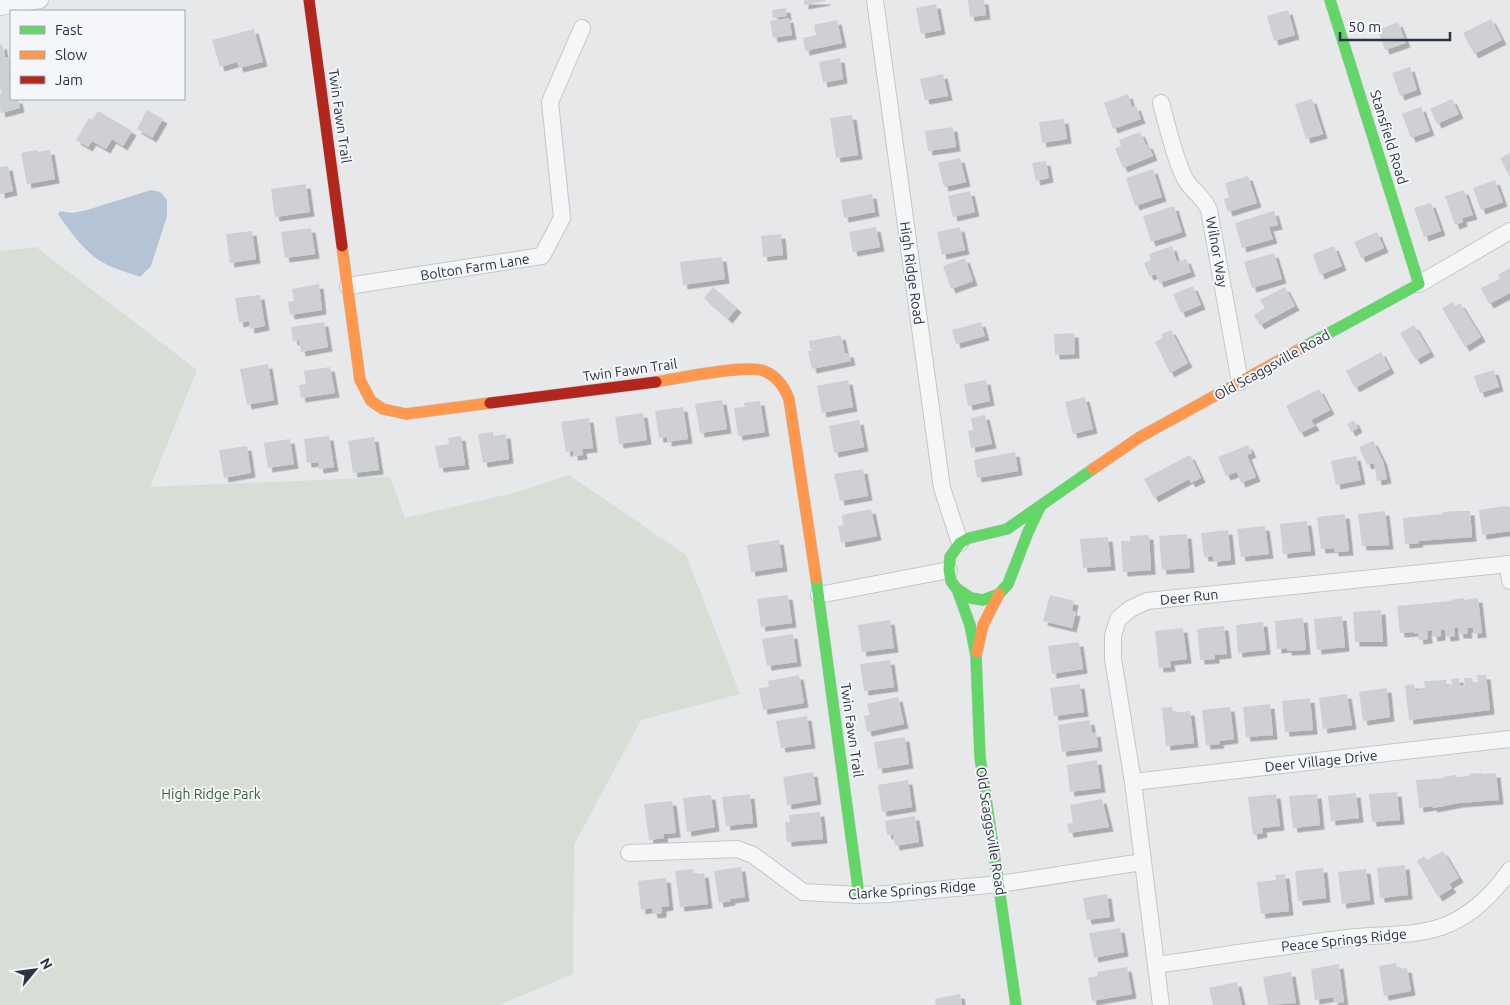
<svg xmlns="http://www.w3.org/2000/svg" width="1510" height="1005" viewBox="0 0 1510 1005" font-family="Ubuntu,sans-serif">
  <defs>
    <filter id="shadow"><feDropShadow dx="4.5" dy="4.5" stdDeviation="0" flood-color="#0004"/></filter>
  </defs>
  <rect width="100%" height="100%" fill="#e6e8ea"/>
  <path fill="#d6ded6" d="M36,247L197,370L150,487L390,477L405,518L518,492L569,475L686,555L740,694L641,720L574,845L573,974L499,1005H0V251Z"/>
  <path fill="#b4c4d5" d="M151,190L160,192L167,200V216L151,266L140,277C126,272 109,267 97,259C82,248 68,229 58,214L60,211L72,213L87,210Z"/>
  <path fill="#ced0d3" filter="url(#shadow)" d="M804,0H826V1L804,5Z
    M968,0H984L986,15L970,17Z
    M936,4L941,30L921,34L916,8Z
    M786,8L787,16L773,18L772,10Z
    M1288,10L1295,35L1274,41L1267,16Z
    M789,18L792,35L773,38L770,21Z
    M1491,19L1502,40L1474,54L1463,33Z
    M837,20L842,43L805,51L803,38L816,35L814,25Z
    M1398,22L1406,43L1385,50L1378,30Z
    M254,29L263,62L239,68L237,62L220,67L212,40Z
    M2,44L5,58L8,57L11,70L9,73L11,81V99H18L20,108L1,113L0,107V94L2,93L0,87V45Z
    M840,58L843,79L823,83L819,62Z
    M1410,67L1417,90L1400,96L1392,73Z
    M943,74L948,96L925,100L920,79Z
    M1128,94L1132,107L1136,106L1141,119L1113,129L1104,103Z
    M1312,99L1323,134L1306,139L1295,104Z
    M1452,99L1459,114L1437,124L1430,109Z
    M1421,107L1430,131L1411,138L1402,114Z
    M147,110L163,119L152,138L137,129Z
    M98,111L132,131L123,146L112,139L106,149L92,141L88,147L76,140L89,118L92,120Z
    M852,115L858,155L836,158L830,118Z
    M1064,119L1067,139L1042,143L1039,122Z
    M953,127L956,147L928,151L925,131Z
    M1140,132L1146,145L1148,144L1153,156L1123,168L1115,148L1121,146L1119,140Z
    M37,150L38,152L50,150L55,179L27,184L21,153Z
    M1510,153V177L1500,158Z
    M960,158L966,182L944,187L938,163Z
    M1046,161L1049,178L1036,181L1032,163Z
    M8,166L13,191L0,194V167Z
    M1153,169L1162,197L1135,206L1126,178Z
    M1248,176L1257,203L1228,212L1224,199L1229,197L1225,183Z
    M1495,180L1503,202L1481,210L1473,188Z
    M306,184L310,212L275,217L271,189Z
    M1464,190L1473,215L1462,218L1463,222L1455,225L1445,196Z
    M970,191L975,212L953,217L948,196Z
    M872,194L875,212L844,218L841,200Z
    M1431,203L1441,231L1424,237L1414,208Z
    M1174,206L1182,232L1151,242L1143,216Z
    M1274,211L1278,225L1269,227L1273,239L1242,248L1235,223Z
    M876,227L880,247L853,252L849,232Z
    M960,227L965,250L942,255L937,232Z
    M311,228L315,254L285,258L281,232Z
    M252,231L256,259L230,263L226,234Z
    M1377,232L1384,248L1361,258L1354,242Z
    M781,234L783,255L763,257L761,236Z
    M1172,246L1177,262L1186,259L1191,272L1159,283L1156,274L1149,276L1144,263L1151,260L1149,254Z
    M1334,246L1342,266L1320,275L1313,254Z
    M1274,253L1282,279L1252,288L1244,262Z
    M722,257L725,279L683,285L680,262Z
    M965,258L973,281L951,289L943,266Z
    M1510,268V293L1489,304L1481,288L1500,279L1498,275Z
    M319,284L322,310L290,315L288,302L294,301L292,289Z
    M1193,286L1201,305L1181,313L1173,294Z
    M713,287L737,308L728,319L704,298Z
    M1285,287L1295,306L1260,325L1254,315L1265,308L1260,300Z
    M260,295L265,326L250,329L249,321L239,323L235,298Z
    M1453,302L1455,306L1460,303L1481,337L1465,347L1442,308Z
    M324,322L328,347L301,352L299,340L293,341L291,327Z
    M981,322L985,336L956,344L952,330Z
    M1414,325L1430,352L1416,360L1400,333Z
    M1171,330L1188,363L1170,373L1155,342L1163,338L1161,334Z
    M1074,333L1075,354L1055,355L1054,334Z
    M841,335L845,353H849L851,361L812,369L808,351H811L809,341Z
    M1381,352L1390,369L1355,388L1346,371Z
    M268,364L274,400L247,405L240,369Z
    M330,367L335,393L301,398L299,385L306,384L304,371Z
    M1494,370L1499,387L1480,393L1474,376Z
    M848,380L853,407L822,413L817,386Z
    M986,380L990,401L968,406L964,384Z
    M1319,389L1330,410L1311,420L1315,426L1300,433L1286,406Z
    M1085,397L1093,429L1073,434L1065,402Z
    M722,400L727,429L700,433L695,404Z
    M760,401L765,432L738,436L734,408L745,407L744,403Z
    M683,407L688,439L667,442V437L659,438L655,411Z
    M643,413L647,440L619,444L615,417Z
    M985,415L992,444L971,448L968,431L973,430L971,418Z
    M589,418L593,448L582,449L583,455L573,456V451L566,452L561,422Z
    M859,420L864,447L834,453L829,426Z
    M1354,420L1358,428L1351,432L1347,424Z
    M493,432V436L506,434L509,459L483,463L478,434Z
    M329,436L334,467L319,469L318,462L307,463L304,439Z
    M461,436L465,465L439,468L435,446L449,444L448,438Z
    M374,437L379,470L353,473L348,441Z
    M290,439L294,464L268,468L264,443Z
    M1373,441L1383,461L1387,479L1377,481L1374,463L1367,465L1359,447Z
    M1248,445L1252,453L1247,455L1256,477L1241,483L1237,472L1226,476L1218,457Z
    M247,446L251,473L224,478L219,450Z
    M1015,452L1018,471L977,478L974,460Z
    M1190,455L1201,478L1191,483L1189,479L1154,498L1144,479Z
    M1356,456L1361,480L1336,485L1331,461Z
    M863,469L868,496L840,501L834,474Z
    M1506,506L1510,507V531L1482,535L1479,510Z
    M871,509L877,536L841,543L838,526L843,525L842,515Z
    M1385,511L1389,545L1362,546L1358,514Z
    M1456,511H1470L1472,537L1418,541L1419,543L1405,544L1403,518L1443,514V512Z
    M1345,514L1349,551L1334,552V548L1321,549L1317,517Z
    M1307,521L1311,551L1283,554L1280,524Z
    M1265,526L1269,554L1241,557L1237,529Z
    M1228,530L1231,560L1213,562V556L1204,557L1201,533Z
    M1187,534L1190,568L1162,570L1159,536Z
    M1149,535L1151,570L1123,572L1121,541H1130V536Z
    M1108,537L1111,566L1083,568L1080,539Z
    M779,540L783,567L751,572L747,545Z
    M788,595L792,623L761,627L757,599Z
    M1050,595L1074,601L1072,611L1076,612L1072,628L1043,621Z
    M1464,598V600L1478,598L1482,633L1473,634V628H1467L1468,634H1459L1458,627L1454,628L1455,636L1446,637L1445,630H1441V636L1433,637L1432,630L1427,631L1428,639L1419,640L1418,633L1414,634V632L1400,633L1397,606L1451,601V600Z
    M1381,610L1383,642H1355L1353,612Z
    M1342,616L1345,647L1317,650L1314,619Z
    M1303,618L1306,650L1287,651V648L1277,649L1275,621Z
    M890,620L894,648L862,652L858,625Z
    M1263,622L1266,650L1238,653L1236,625Z
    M1224,626L1227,654L1215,655V659L1200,660L1197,629Z
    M1183,628L1187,659L1170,661L1171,667L1159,668L1155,631Z
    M793,634L797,662L767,666L762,639Z
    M1079,642L1083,669L1052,674L1048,646Z
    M890,660L894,687L864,691L860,664Z
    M799,675L804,703L763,710L759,688L769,687L768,681Z
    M1477,675H1486L1490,710L1409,720L1405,685L1414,684L1415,690H1419V688H1425L1424,681L1446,680V686L1452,685L1451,679L1459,678L1460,686L1465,685L1464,678H1472L1473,683L1478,682Z
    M1080,684L1084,712L1054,716L1050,688Z
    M1387,688L1390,717L1363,721L1359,692Z
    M1347,694L1352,725L1323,729L1319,698Z
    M898,697L904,724L867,732L864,716L870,715L867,704Z
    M1310,698L1313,730L1285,732L1282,701Z
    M1270,704L1273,735L1246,737L1243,707Z
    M1172,707L1173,713L1190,711L1194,743L1166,746L1162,708Z
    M1230,707L1234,739L1219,741L1220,744L1206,745L1202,710Z
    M807,716L811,744L781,748L776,721Z
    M1090,720L1092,733L1096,732L1098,747L1062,752L1058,725Z
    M905,737L909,764L878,769L874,742Z
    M1097,760L1101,788L1070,792L1067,765Z
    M813,772L817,800L787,805L783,777Z
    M1482,773L1483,774L1496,773L1499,800L1459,803L1433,808L1432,806L1419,808L1416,780L1443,778V777L1456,775V777L1469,776V774Z
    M908,780L912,807L882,812L878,785Z
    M1397,792L1400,820L1372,822L1369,794Z
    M1356,793L1359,818L1331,821L1328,796Z
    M750,794L753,823L726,826L722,797Z
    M1276,794L1280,826L1262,828L1263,833L1253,835L1248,797Z
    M1317,794L1320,825L1293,828L1289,796Z
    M711,795L715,827L687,832L683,798Z
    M1102,799L1109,827L1069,833L1067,824L1073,823L1070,805Z
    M672,801L676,833L663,834L664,838L649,840L644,804Z
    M820,812L823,839L787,842L785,822H790L789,815Z
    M915,816L919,842L895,846L893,834L887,835L885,821Z
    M1443,851L1459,878L1449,884L1452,888L1438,897L1417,861L1424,856L1427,860Z
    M1405,865L1408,895L1380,898L1377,868Z
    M741,867L745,897L730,899L731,901L719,903L714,871Z
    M1323,868L1326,898L1298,901L1295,871Z
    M693,869L694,875L704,873L708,904L680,907L675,871Z
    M1366,869L1370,900L1342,904L1338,872Z
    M1285,874L1289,911L1261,914L1257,882L1276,880L1275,875Z
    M666,878L669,906L662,907V913L653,914L652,908L641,910L638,881Z
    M1107,894L1110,917L1087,920L1083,898Z
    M1120,928L1124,952L1094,958L1089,933Z
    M1396,963L1398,969L1407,968L1411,991L1384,996L1379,966Z
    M1339,964L1344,1002L1334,1003L1333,997L1315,1000L1311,969Z
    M1127,967L1132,994L1092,1001L1088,978L1098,976L1097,972Z
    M1291,972L1296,1003L1268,1005L1263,977Z
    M1237,982L1242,1005H1213L1209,988Z
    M960,994L962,1005H936L935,999Z"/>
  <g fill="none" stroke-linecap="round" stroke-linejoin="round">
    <g stroke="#c4c6c8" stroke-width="18">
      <path id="street" d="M875,0L942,488L960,543
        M0,7L40,0
        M1161,103C1167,124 1176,165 1187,182C1194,192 1204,198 1209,210L1240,382
        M1419,284L1510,231
        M348,286L542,256L562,218L550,102L582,28
        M1508,564L1510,581
        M819,595L949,570
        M1133,782L1510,739
        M629,853L737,849L753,855L803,892L859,895L888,894L1000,884L1142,862
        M1156,965C1220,956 1283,946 1347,938C1379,934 1411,937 1441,927C1470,917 1493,894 1510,870
        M1161,1005L1133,782L1113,659V636L1118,619L1130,609L1147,601L1510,564"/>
    </g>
    <g stroke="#c4c6c8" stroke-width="12">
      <path id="fast" d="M1298,350L1419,284L1330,0
        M1040,507L1028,532L1008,584L999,594L983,600L971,598L956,588L951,581L949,570L950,557L960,543L969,538L1007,529L1093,469
        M816,578L859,895
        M957,589L970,625L976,656L980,757L1016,1005"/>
    </g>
    <g stroke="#c4c6c8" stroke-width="12">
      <path id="slow" d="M342,246L360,380L371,401L383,409L406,414L490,403
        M656,382C679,378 746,364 764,371C777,376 784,386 789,399L816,578
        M1093,469L1140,437L1298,350
        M977,652L983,625L999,594"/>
    </g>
    <g stroke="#c4c6c8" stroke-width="12">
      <path id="jam" d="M309,0L342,246
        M490,403L656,382"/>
    </g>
    <use href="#street" stroke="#f5f6f7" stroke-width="16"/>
    <use href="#fast" stroke="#63d668" stroke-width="11"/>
    <use href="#slow" stroke="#ff974d" stroke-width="11"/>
    <use href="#jam" stroke="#b3261e" stroke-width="11"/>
  </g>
  <g text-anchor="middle" stroke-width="4" stroke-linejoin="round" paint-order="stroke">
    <g font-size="14" fill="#2b3445" stroke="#f4f6f9">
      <text transform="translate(340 116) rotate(82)" y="5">Twin Fawn Trail</text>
      <text transform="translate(1389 137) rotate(73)" y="5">Stansfield Road</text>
      <text transform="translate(1217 252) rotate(80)" y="5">Wilnor Way</text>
      <text transform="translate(475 267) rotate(-9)" y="5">Bolton Farm Lane</text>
      <text transform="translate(912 273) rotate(82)" y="5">High Ridge Road</text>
      <text transform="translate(1272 365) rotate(-29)" y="5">Old Scaggsville Road</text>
      <text transform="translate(630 370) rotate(-8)" y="5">Twin Fawn Trail</text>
      <text transform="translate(1189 597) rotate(-6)" y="5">Deer Run</text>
      <text transform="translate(852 730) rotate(82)" y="5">Twin Fawn Trail</text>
      <text transform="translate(1321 761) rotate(-6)" y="5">Deer Village Drive</text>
      <text transform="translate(991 831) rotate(81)" y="5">Old Scaggsville Road</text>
      <text transform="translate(912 890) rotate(-4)" y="5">Clarke Springs Ridge</text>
      <text transform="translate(1344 940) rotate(-6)" y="5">Peace Springs Ridge</text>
    </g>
    <g font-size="14" fill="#3f6138" stroke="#f4f6f9">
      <text x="211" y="799">High Ridge Park</text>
    </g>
  </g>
  <rect x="10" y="10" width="175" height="90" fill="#f4f6f9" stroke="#a4a8b1"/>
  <rect x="20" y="26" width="25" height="8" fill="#63d668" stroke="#a4a8b1"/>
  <text x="55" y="35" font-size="15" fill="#2b3445">Fast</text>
  <rect x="20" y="51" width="25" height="8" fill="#ff974d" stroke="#a4a8b1"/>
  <text x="55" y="60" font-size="15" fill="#2b3445">Slow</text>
  <rect x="20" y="76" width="25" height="8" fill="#b3261e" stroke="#a4a8b1"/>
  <text x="55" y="85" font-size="15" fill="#2b3445">Jam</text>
  <g transform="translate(35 970) rotate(61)" stroke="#f4f6f9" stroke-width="4" paint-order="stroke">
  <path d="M0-4L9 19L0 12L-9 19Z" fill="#2b3445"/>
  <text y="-8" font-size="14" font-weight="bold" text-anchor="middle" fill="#2b3445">N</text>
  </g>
  <path d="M1340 32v8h110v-8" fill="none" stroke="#2b3445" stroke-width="2.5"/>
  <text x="1348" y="32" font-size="15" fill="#2b3445" stroke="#f4f6f9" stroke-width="4" paint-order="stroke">50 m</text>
</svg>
